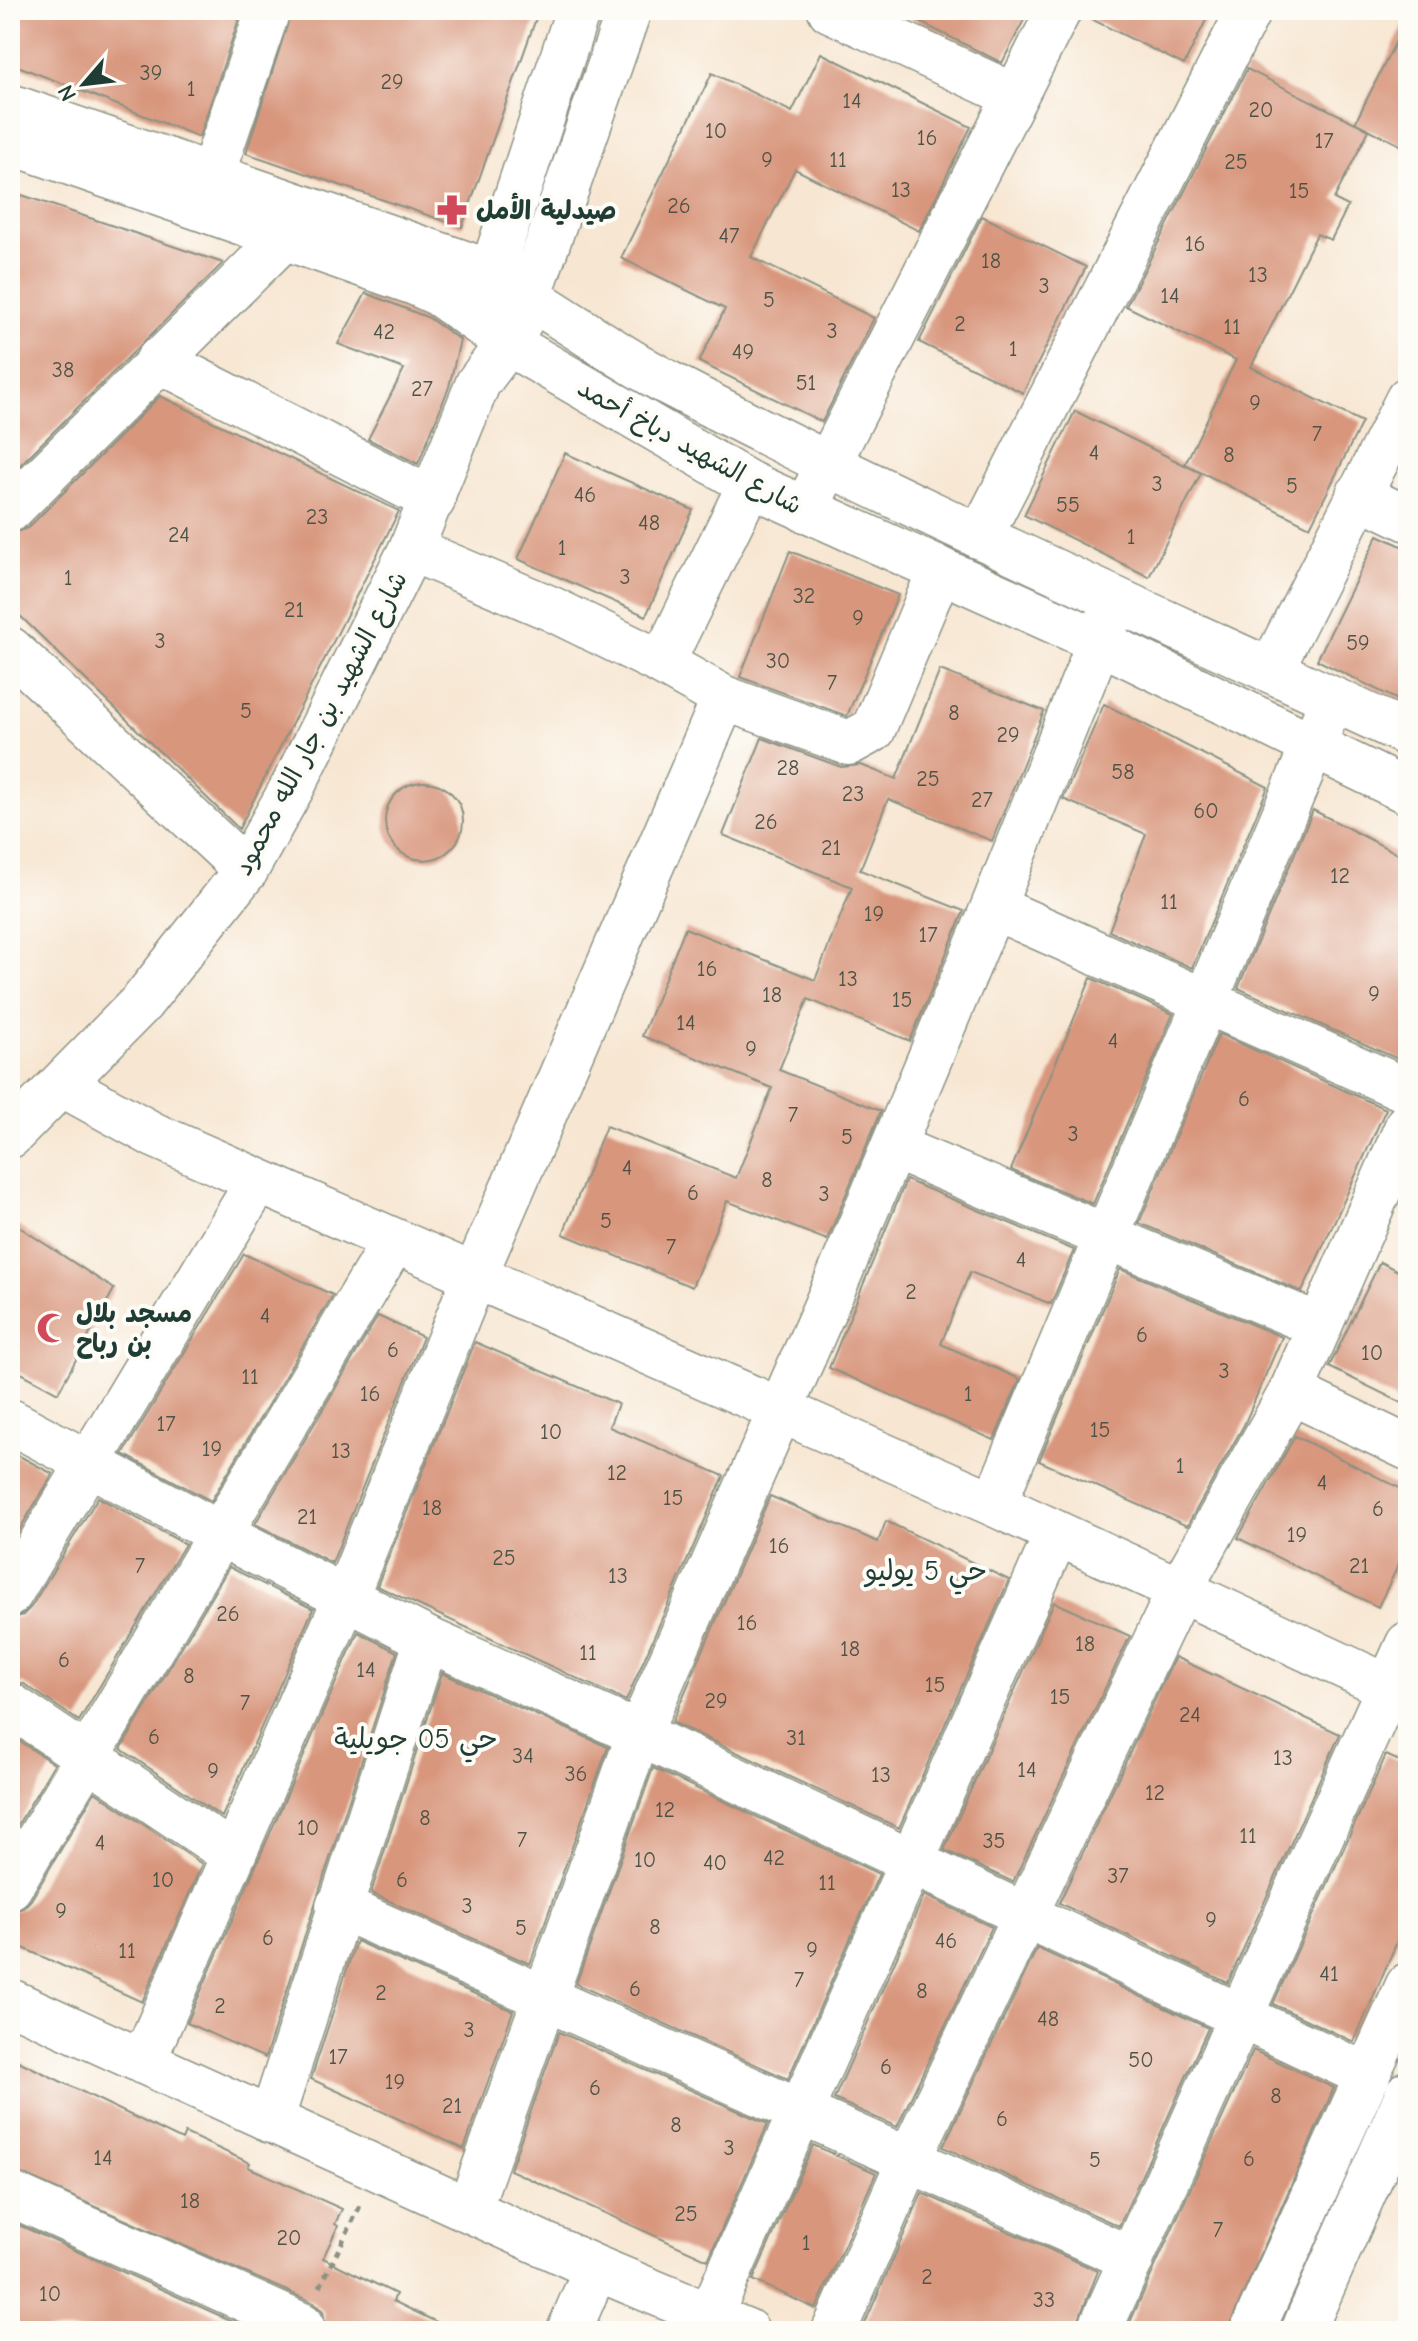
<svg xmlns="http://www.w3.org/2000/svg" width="1418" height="2341" viewBox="0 0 1418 2341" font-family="'Comic Neue','Playpen Sans Arabic',sans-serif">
  <rect width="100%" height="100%" fill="#fdfcf7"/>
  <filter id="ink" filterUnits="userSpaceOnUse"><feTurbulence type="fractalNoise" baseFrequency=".0125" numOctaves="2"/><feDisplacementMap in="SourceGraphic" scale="16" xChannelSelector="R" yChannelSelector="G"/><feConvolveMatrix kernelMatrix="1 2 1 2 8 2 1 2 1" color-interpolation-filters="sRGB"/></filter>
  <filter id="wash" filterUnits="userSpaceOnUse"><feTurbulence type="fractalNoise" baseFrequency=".006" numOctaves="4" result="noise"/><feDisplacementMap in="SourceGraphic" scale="32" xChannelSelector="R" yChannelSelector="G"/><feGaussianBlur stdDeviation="1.8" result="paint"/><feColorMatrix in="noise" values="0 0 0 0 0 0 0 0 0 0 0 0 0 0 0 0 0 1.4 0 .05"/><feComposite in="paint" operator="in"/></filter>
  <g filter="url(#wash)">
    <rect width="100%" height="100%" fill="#f7e6d2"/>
    <g id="blocks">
      <path fill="#d8967d" d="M10,10H242L199,137L10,63Z
        M292,10H539L462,227L246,153Z
        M896,10H1029L1002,63Z
        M1084,10H1211L1184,65L1083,15Z
        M1408,17V149L1356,123L1369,130L1334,199L1348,206L1331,240L1317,234L1251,367L1362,422L1310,527L1185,464L1236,360L1126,306L1247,69L1355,123Z
        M821,53L971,127L919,231L795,169L751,257L874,318L822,422L699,362L725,309L621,258L712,73L792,112Z
        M10,191L223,263L10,475Z
        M982,216L1086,267L1023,393L919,342Z
        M366,293L429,318L460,340L449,387L418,464L368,439L404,369L338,344Z
        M160,396L399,511L239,829L10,606V534L28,528Z
        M1075,411L1201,473L1149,577L1024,515Z
        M565,453L693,510L646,616L518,559Z
        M1378,535L1408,549V705L1317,660Z
        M790,551L898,595L847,716L740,677Z
        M940,670L1044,711L992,841L888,799L860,870L964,911L910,1041L808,999L779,1070L881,1111L827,1240L727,1201L692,1287L563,1234L606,1126L736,1178L772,1088L642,1036L685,928L815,980L852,887L723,835L762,738L841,767L861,765L896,779Z
        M1104,704L1268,787L1192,968L1109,931L1146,834L1063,799Z
        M385 821a39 39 0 1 1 78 0a39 39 0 1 1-78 0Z
        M1313,810L1408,859L1407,1063L1238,988Z
        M1091,978L1173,1014L1093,1204L1011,1170Z
        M1219,1034L1386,1109L1302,1292L1139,1223Z
        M906,1180L1074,1250L1051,1304L970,1272L941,1344L1020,1379L994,1440L829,1368Z
        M10,1221L114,1289L58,1393L10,1367Z
        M244,1254L333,1295L211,1501L123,1454Z
        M1380,1262L1408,1276V1406L1329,1367Z
        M1120,1269L1282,1337L1244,1425L1187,1526L1039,1461Z
        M378,1316L423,1337L332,1563L255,1524Z
        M475,1342L618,1404L609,1427L724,1476L626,1701L377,1586Z
        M1295,1436L1408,1492V1545L1378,1607L1238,1538Z
        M10,1451L53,1474L10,1545Z
        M770,1496L878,1542L886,1521L1009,1580L899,1828L672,1722Z
        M98,1497L185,1544L79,1721L24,1684L10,1680V1619L23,1615L31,1607Z
        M229,1567L313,1609L222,1817L121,1749Z
        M1054,1602L1130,1636L1013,1882L944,1850Z
        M358,1632L397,1652L265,2058L187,2023Z
        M1175,1657L1340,1734L1228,1983L1059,1903Z
        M442,1673L608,1747L530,1964L371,1893Z
        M10,1735L54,1764L10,1838Z
        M1386,1755L1408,1765V1916L1354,2042L1273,2004Z
        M653,1768L879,1874L788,2079L576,1984Z
        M95,1792L202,1864L142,2002L10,1942V1912L23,1908L31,1900Z
        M924,1895L992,1927L897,2127L834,2099Z
        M356,1941L513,2011L464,2149L311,2079Z
        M1037,1948L1208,2028L1119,2226L943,2147Z
        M559,2032L768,2124L708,2260L510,2170Z
        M1253,2050L1334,2088L1227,2331H1126Z
        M10,2057L182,2140L185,2133L250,2163L248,2167L342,2209L335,2224L338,2226L323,2258L396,2294L393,2301L455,2331H326L323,2311L312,2302L10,2169Z
        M813,2145L876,2173L816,2309L753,2280Z
        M922,2193L1098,2271L1074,2331L862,2330Z
        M10,2221L254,2331H10Z"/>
    </g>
  </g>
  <g filter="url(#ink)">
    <use href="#blocks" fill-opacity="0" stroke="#8b9283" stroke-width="2"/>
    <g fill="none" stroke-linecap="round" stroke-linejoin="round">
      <g stroke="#8b9283" stroke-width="47">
        <path id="minor" d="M830,10L1015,96
          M212,175L268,10
          M158,360L433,500
          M1358,495L1408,519
          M10,510L284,238
          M805,510L1059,10
          M980,537L1249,10
          M411,549L552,609L662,663
          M10,649L246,870
          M1271,670L1408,399
          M724,698L849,743L873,730L940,570
          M993,907L1408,1091
          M63,1085L154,1135L994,1504L1408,1696
          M893,1147L1320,1326
          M1291,1392L1408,1448
          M10,1421L222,1535L427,1639L639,1734L1368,2076
          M994,1504L1332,700
          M10,1594L258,1181
          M10,1705L232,1854
          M10,1887L394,1241
          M338,1906L1132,2259
          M10,2001L596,2268L747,2331
          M143,2062L345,1599L475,1275L724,698L662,663L750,484
          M271,2121L427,1639
          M10,2194L302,2325
          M469,2210L639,1734L841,1271L993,907L1114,605
          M710,2316L1057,1533
          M569,2331L596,2268
          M834,2331L910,2158L1180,1589L1291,1392L1408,1124
          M1099,2331L1408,1644"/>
      </g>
      <g stroke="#8b9283" stroke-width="47">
        <path id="tertiary" d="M10,106L470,265C541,298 602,349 672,385C913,511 1162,619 1408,734
          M10,142L415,283L439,294L508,343L750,484L1098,641L1408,792
          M482,301L578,10
          M10,1136L142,1002L246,870L293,786L411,549L478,383L508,343L521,320L629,10
          M1252,2331L1408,1985
          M1303,2331L1408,2093"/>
      </g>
      <path stroke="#8b9283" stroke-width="5" stroke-dasharray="6 6" stroke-linecap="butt" d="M320,2287L360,2206"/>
      <use href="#minor" stroke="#fff" stroke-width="44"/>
      <use href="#tertiary" stroke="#fff" stroke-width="44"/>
    </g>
  </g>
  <defs>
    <g id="pharmacy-bare" transform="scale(2.4)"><path d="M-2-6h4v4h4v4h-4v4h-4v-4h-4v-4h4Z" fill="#d1495b" stroke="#fdfcf7" stroke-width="2.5" paint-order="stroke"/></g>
    <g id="mosque-bare" transform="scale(2.4)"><path d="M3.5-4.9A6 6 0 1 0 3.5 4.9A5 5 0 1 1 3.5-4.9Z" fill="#d1495b" stroke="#fdfcf7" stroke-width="2.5" paint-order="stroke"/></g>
  </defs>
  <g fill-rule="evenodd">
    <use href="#pharmacy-bare" x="452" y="210"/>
    <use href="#mosque-bare" x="52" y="1328"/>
  </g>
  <g text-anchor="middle" stroke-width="8" stroke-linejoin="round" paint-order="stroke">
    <g font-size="22" fill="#4d5346">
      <text x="151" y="80">39</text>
      <text x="392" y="89">29</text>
      <text x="191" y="96">1</text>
      <text x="852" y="108">14</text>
      <text x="1261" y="117">20</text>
      <text x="716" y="138">10</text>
      <text x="927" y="145">16</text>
      <text x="1324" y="148">17</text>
      <text x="767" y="167">9</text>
      <text x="838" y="167">11</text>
      <text x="1236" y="169">25</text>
      <text x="901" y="197">13</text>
      <text x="1299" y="198">15</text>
      <text x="679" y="213">26</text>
      <text x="729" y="243">47</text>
      <text x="1195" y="251">16</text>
      <text x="991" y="268">18</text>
      <text x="1258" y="282">13</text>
      <text x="1044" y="293">3</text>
      <text x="1170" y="303">14</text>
      <text x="769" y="307">5</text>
      <text x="960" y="331">2</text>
      <text x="1232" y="334">11</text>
      <text x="832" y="338">3</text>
      <text x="384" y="339">42</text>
      <text x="1013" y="356">1</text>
      <text x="743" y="359">49</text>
      <text x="63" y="377">38</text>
      <text x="806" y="390">51</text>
      <text x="422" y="396">27</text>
      <text x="1255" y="410">9</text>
      <text x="1317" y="441">7</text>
      <text x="1094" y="460">4</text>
      <text x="1229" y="462">8</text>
      <text x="1157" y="491">3</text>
      <text x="1292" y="493">5</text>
      <text x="585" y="502">46</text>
      <text x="1068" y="512">55</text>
      <text x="317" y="524">23</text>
      <text x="649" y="530">48</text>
      <text x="179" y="542">24</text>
      <text x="1131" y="544">1</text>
      <text x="562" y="555">1</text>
      <text x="625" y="584">3</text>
      <text x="68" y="585">1</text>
      <text x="804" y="603">32</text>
      <text x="294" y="617">21</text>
      <text x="858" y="625">9</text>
      <text x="160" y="648">3</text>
      <text x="1358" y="650">59</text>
      <text x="778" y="668">30</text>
      <text x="832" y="690">7</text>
      <text x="246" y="718">5</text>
      <text x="954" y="720">8</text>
      <text x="1008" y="742">29</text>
      <text x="788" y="775">28</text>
      <text x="1123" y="779">58</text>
      <text x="928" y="786">25</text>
      <text x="853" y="801">23</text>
      <text x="982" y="807">27</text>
      <text x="1206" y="818">60</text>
      <text x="766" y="829">26</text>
      <text x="831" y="855">21</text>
      <text x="1340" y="883">12</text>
      <text x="1169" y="909">11</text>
      <text x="874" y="921">19</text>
      <text x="928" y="942">17</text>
      <text x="707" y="976">16</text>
      <text x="848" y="986">13</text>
      <text x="1374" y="1001">9</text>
      <text x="772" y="1002">18</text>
      <text x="902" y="1007">15</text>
      <text x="686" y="1030">14</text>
      <text x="1113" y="1048">4</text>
      <text x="751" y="1056">9</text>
      <text x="1244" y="1106">6</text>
      <text x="793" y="1122">7</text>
      <text x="1073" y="1141">3</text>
      <text x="847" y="1144">5</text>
      <text x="627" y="1175">4</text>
      <text x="767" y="1187">8</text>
      <text x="693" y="1200">6</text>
      <text x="824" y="1201">3</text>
      <text x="606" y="1228">5</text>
      <text x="671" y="1254">7</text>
      <text x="1021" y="1267">4</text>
      <text x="911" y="1299">2</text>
      <text x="265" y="1323">4</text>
      <text x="1142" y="1342">6</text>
      <text x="393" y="1357">6</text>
      <text x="1372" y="1360">10</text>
      <text x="1224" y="1378">3</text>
      <text x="250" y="1384">11</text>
      <text x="370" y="1401">16</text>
      <text x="968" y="1401">1</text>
      <text x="166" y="1431">17</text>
      <text x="1100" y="1437">15</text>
      <text x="551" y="1439">10</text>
      <text x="212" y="1456">19</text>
      <text x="341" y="1458">13</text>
      <text x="1180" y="1473">1</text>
      <text x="617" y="1480">12</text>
      <text x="1322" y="1490">4</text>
      <text x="673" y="1505">15</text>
      <text x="432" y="1515">18</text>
      <text x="1378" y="1516">6</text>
      <text x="307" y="1524">21</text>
      <text x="1297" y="1542">19</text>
      <text x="779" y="1553">16</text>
      <text x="504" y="1565">25</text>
      <text x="140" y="1573">7</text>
      <text x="1359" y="1573">21</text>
      <text x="618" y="1583">13</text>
      <text x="228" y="1621">26</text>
      <text x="747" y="1630">16</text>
      <text x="1085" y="1651">18</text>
      <text x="850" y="1656">18</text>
      <text x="588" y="1660">11</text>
      <text x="64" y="1667">6</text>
      <text x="366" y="1677">14</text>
      <text x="189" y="1683">8</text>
      <text x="935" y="1692">15</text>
      <text x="1060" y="1704">15</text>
      <text x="716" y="1708">29</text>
      <text x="245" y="1710">7</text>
      <text x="1190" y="1722">24</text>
      <text x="154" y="1744">6</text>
      <text x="796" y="1745">31</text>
      <text x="523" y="1763">34</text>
      <text x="1283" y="1765">13</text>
      <text x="1027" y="1777">14</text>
      <text x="213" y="1778">9</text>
      <text x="576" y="1781">36</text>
      <text x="881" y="1782">13</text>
      <text x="1155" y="1800">12</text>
      <text x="665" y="1817">12</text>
      <text x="425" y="1825">8</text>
      <text x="308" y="1835">10</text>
      <text x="1248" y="1843">11</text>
      <text x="522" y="1847">7</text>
      <text x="994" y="1848">35</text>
      <text x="100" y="1850">4</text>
      <text x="774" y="1865">42</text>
      <text x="645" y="1867">10</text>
      <text x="715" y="1870">40</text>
      <text x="1118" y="1883">37</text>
      <text x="163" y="1887">10</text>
      <text x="402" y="1887">6</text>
      <text x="827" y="1890">11</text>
      <text x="467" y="1913">3</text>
      <text x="61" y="1918">9</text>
      <text x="1211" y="1927">9</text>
      <text x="655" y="1934">8</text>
      <text x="521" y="1935">5</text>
      <text x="268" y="1945">6</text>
      <text x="946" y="1948">46</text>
      <text x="812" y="1957">9</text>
      <text x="127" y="1958">11</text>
      <text x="1329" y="1981">41</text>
      <text x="799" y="1987">7</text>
      <text x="635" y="1996">6</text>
      <text x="922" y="1998">8</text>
      <text x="381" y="2000">2</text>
      <text x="220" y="2013">2</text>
      <text x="1048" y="2026">48</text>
      <text x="469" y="2037">3</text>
      <text x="338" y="2064">17</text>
      <text x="1141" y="2067">50</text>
      <text x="886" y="2074">6</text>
      <text x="395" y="2089">19</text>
      <text x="595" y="2095">6</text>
      <text x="1276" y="2103">8</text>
      <text x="452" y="2113">21</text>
      <text x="1002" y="2126">6</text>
      <text x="676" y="2132">8</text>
      <text x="729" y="2155">3</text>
      <text x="103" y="2165">14</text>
      <text x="1249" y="2166">6</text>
      <text x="1095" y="2167">5</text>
      <text x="190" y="2208">18</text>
      <text x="686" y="2221">25</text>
      <text x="1218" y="2237">7</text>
      <text x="289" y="2245">20</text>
      <text x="806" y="2250">1</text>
      <text x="927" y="2284">2</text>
      <text x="50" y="2301">10</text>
      <text x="1044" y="2307">33</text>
    </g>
    <g font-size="26" font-weight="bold" fill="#1f3d34" stroke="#fdfcf7" text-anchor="start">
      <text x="476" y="219">صيدلية الأمل</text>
      <text x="76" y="1322">مسجد بلال<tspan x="76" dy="30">بن رباح</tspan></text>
    </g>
    <g font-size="26" fill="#1f3d34" stroke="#fdfcf7">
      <text transform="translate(690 446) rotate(29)" y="9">شارع الشهيد دباخ أحمد</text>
      <text transform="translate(320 723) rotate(-62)" y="9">شارع الشهيد بن جار الله محمود</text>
    </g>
    <g font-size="28" fill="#1f3d34" stroke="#fdfcf7">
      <text x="926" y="1580">حي 5 يوليو</text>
      <text x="416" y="1748">حي 05 جويلية</text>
    </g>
  </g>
  <rect width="1418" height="2341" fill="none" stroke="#fdfcf7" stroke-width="40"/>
  <g transform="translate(84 84) rotate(242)" stroke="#fdfcf7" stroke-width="6" paint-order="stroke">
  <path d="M0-6L14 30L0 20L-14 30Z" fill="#1f3d34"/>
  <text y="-12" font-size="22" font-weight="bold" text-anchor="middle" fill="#1f3d34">N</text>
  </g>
</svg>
